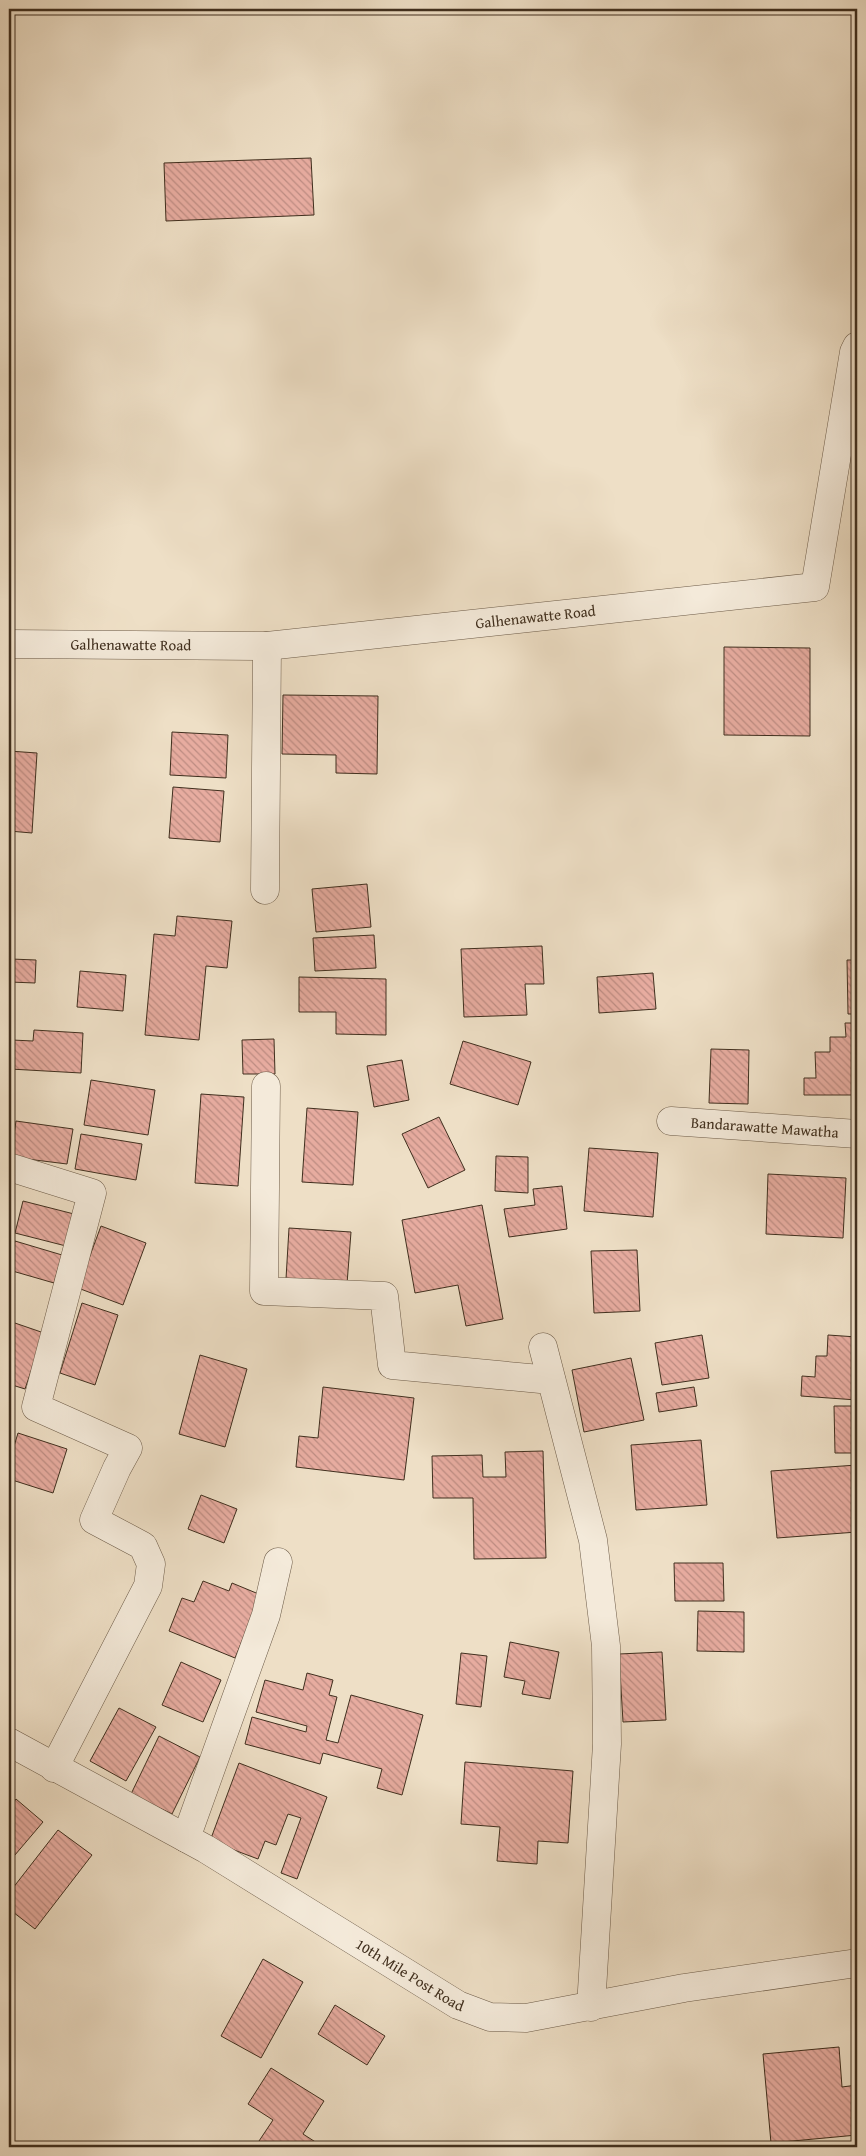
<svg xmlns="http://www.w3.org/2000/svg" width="866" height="2156" viewBox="0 0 866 2156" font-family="'Gentium Book Plus',serif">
  <defs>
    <pattern id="building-back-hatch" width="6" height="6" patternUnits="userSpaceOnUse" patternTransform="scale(1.25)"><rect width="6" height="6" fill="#e7aca0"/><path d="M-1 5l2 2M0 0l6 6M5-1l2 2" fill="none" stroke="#bd8c82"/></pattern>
  </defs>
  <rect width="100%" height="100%" fill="#eedfc6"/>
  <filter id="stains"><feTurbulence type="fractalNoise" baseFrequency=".004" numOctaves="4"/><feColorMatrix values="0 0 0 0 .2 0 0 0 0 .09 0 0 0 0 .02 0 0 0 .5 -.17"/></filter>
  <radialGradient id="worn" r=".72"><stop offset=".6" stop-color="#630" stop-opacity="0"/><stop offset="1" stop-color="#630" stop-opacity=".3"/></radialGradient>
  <path fill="url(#building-back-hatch)" stroke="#402f1e" d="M311,158L314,215L166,221L164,163Z
    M724,647L810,648V736L724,735Z
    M283,695L378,696L377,774L336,773V755L282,754Z
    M172,732L228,735L226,778L170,775Z
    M9,751L37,753L32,833L9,831Z
    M173,787L224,791L220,842L169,838Z
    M367,884L371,927L316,932L312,889Z
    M177,916L232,921L227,968L206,966L199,1040L145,1035L154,934L175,936Z
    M374,935L376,968L315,971L313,938Z
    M542,946L544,984H525L527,1015L464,1017L461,949Z
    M11,959L36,960L35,983L10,982Z
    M847,960H857V1014H848Z
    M80,971L126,975L123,1011L77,1007Z
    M653,973L656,1009L599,1013L597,977Z
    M299,977L386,979V1035L336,1034V1012H299Z
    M845,1023H857V1095H804V1078H816L815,1052H830V1037H846Z
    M34,1030L83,1033L81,1073L10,1069L12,1040L33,1041Z
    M274,1039L275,1074H243L242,1040Z
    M463,1041L531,1062L518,1105L450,1084Z
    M711,1049L749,1050L748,1104L709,1103Z
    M402,1060L409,1100L374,1107L367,1066Z
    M91,1080L155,1090L148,1135L84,1125Z
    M201,1094L244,1097L238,1186L195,1183Z
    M307,1108L358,1112L353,1185L302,1182Z
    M439,1117L465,1170L428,1188L402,1134Z
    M16,1121L73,1129L67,1164L11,1157Z
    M81,1134L142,1144L136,1180L75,1169Z
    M589,1148L658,1153L653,1217L584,1211Z
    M496,1156L528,1157V1193L495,1191Z
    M768,1174L846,1178L843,1238L766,1234Z
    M562,1186L567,1229L509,1237L504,1209L535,1205L533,1189Z
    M23,1201L74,1214L66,1246L15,1233Z
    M482,1205L503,1319L466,1326L458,1285L415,1293L402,1220Z
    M101,1226L146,1243L123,1305L78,1288Z
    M289,1228L351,1232L347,1284L286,1279Z
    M15,1241L62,1255L54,1283L9,1270Z
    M637,1250L640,1311L594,1313L591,1251Z
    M82,1303L118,1315L95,1385L60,1373Z
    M12,1322L44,1333L25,1389L9,1384V1333Z
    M702,1335L709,1378L662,1385L655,1343Z
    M828,1335L857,1337V1400L801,1396L802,1376L815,1377L816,1356H827Z
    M200,1355L247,1369L225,1447L179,1434Z
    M631,1358L644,1420L584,1432L572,1370Z
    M323,1387L414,1398L404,1480L296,1467L299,1436L318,1438Z
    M694,1387L697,1406L659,1412L656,1393Z
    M834,1406H857V1453H835Z
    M18,1433L67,1449L53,1493L9,1479V1463Z
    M701,1440L707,1505L636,1510L631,1445Z
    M543,1451L546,1558L474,1559L473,1498H433L432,1456L482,1455L483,1477H506L505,1452Z
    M857,1465V1532L777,1538L771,1471Z
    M201,1495L237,1509L224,1543L188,1529Z
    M674,1563H723L724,1601H675Z
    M203,1581L229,1591L232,1583L261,1595L235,1658L169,1631L182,1598L194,1602Z
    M698,1611L744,1612V1652L697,1651Z
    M510,1642L559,1652L550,1699L522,1694L525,1681L504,1677Z
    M662,1652L666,1720L623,1722L619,1654Z
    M461,1653L487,1656L481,1707L456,1704Z
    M181,1662L221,1680L203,1722L162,1705Z
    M307,1673L333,1680L329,1695L337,1697L326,1740L338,1743L351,1695L423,1715L402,1795L377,1788L382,1769L323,1753L320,1764L245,1744L252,1717L306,1732L307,1726L256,1712L265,1680L303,1690Z
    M119,1708L156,1727L126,1781L90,1761Z
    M159,1736L200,1757L172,1814L131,1794Z
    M465,1762L573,1771L568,1843L538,1841L537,1864L497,1861L500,1827L461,1824Z
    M239,1763L327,1797L297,1879L281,1873L301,1818L288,1814L276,1845L265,1841L258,1859L210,1841Z
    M16,1799L43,1822L9,1862V1808Z
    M58,1830L92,1855L35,1929L9,1909V1893Z
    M263,1959L303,1982L261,2058L221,2036Z
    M335,2005L385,2036L367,2065L318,2034Z
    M839,2047L842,2087L857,2085V2135L771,2143L763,2054Z
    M271,2068L324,2101L303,2134L317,2143L314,2147H255L273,2120L248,2104Z"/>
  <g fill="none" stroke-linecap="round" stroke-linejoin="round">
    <g stroke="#6c5b48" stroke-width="29">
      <g id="minor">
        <path id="s1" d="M9,644L267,646L815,587L854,352L857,346"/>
        <path d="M265,890L267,646"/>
        <path d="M266,1086L264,1291L384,1296L392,1365L551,1380"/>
        <path id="s2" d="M671,1121L857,1134"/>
        <path d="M9,1167L92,1193L36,1407L128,1448L117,1468L94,1520L143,1546L151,1564L148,1586L54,1768"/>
        <path d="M543,1347L593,1540L606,1646L607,1744L591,2007"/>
        <path id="s3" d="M9,1742L206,1849L458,2005L490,2017L526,2018L684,1988L857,1963"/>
        <path d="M186,1838L266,1615L278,1562"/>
      </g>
    </g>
    <use href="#minor" stroke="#f4eada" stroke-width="28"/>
  </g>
  <g text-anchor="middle" stroke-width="4.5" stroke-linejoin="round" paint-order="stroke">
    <g font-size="15" fill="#402f1e" stroke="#f4eada">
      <text dy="5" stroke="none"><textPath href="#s1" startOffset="528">Galhenawatte Road</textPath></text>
      <text dy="5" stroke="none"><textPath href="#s1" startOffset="122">Galhenawatte Road</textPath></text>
      <text dy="5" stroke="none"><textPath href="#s2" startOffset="94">Bandarawatte Mawatha</textPath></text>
      <text dy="5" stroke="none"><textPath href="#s3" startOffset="464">10th Mile Post Road</textPath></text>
    </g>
  </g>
  <rect width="866" height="2156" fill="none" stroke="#eedfc6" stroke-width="30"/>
  <rect x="10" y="10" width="846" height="2136" fill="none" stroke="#402f1e" stroke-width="2.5"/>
  <rect x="15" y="15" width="836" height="2126" fill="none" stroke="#402f1e"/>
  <rect width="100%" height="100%" filter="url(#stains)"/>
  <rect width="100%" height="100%" fill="url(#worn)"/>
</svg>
